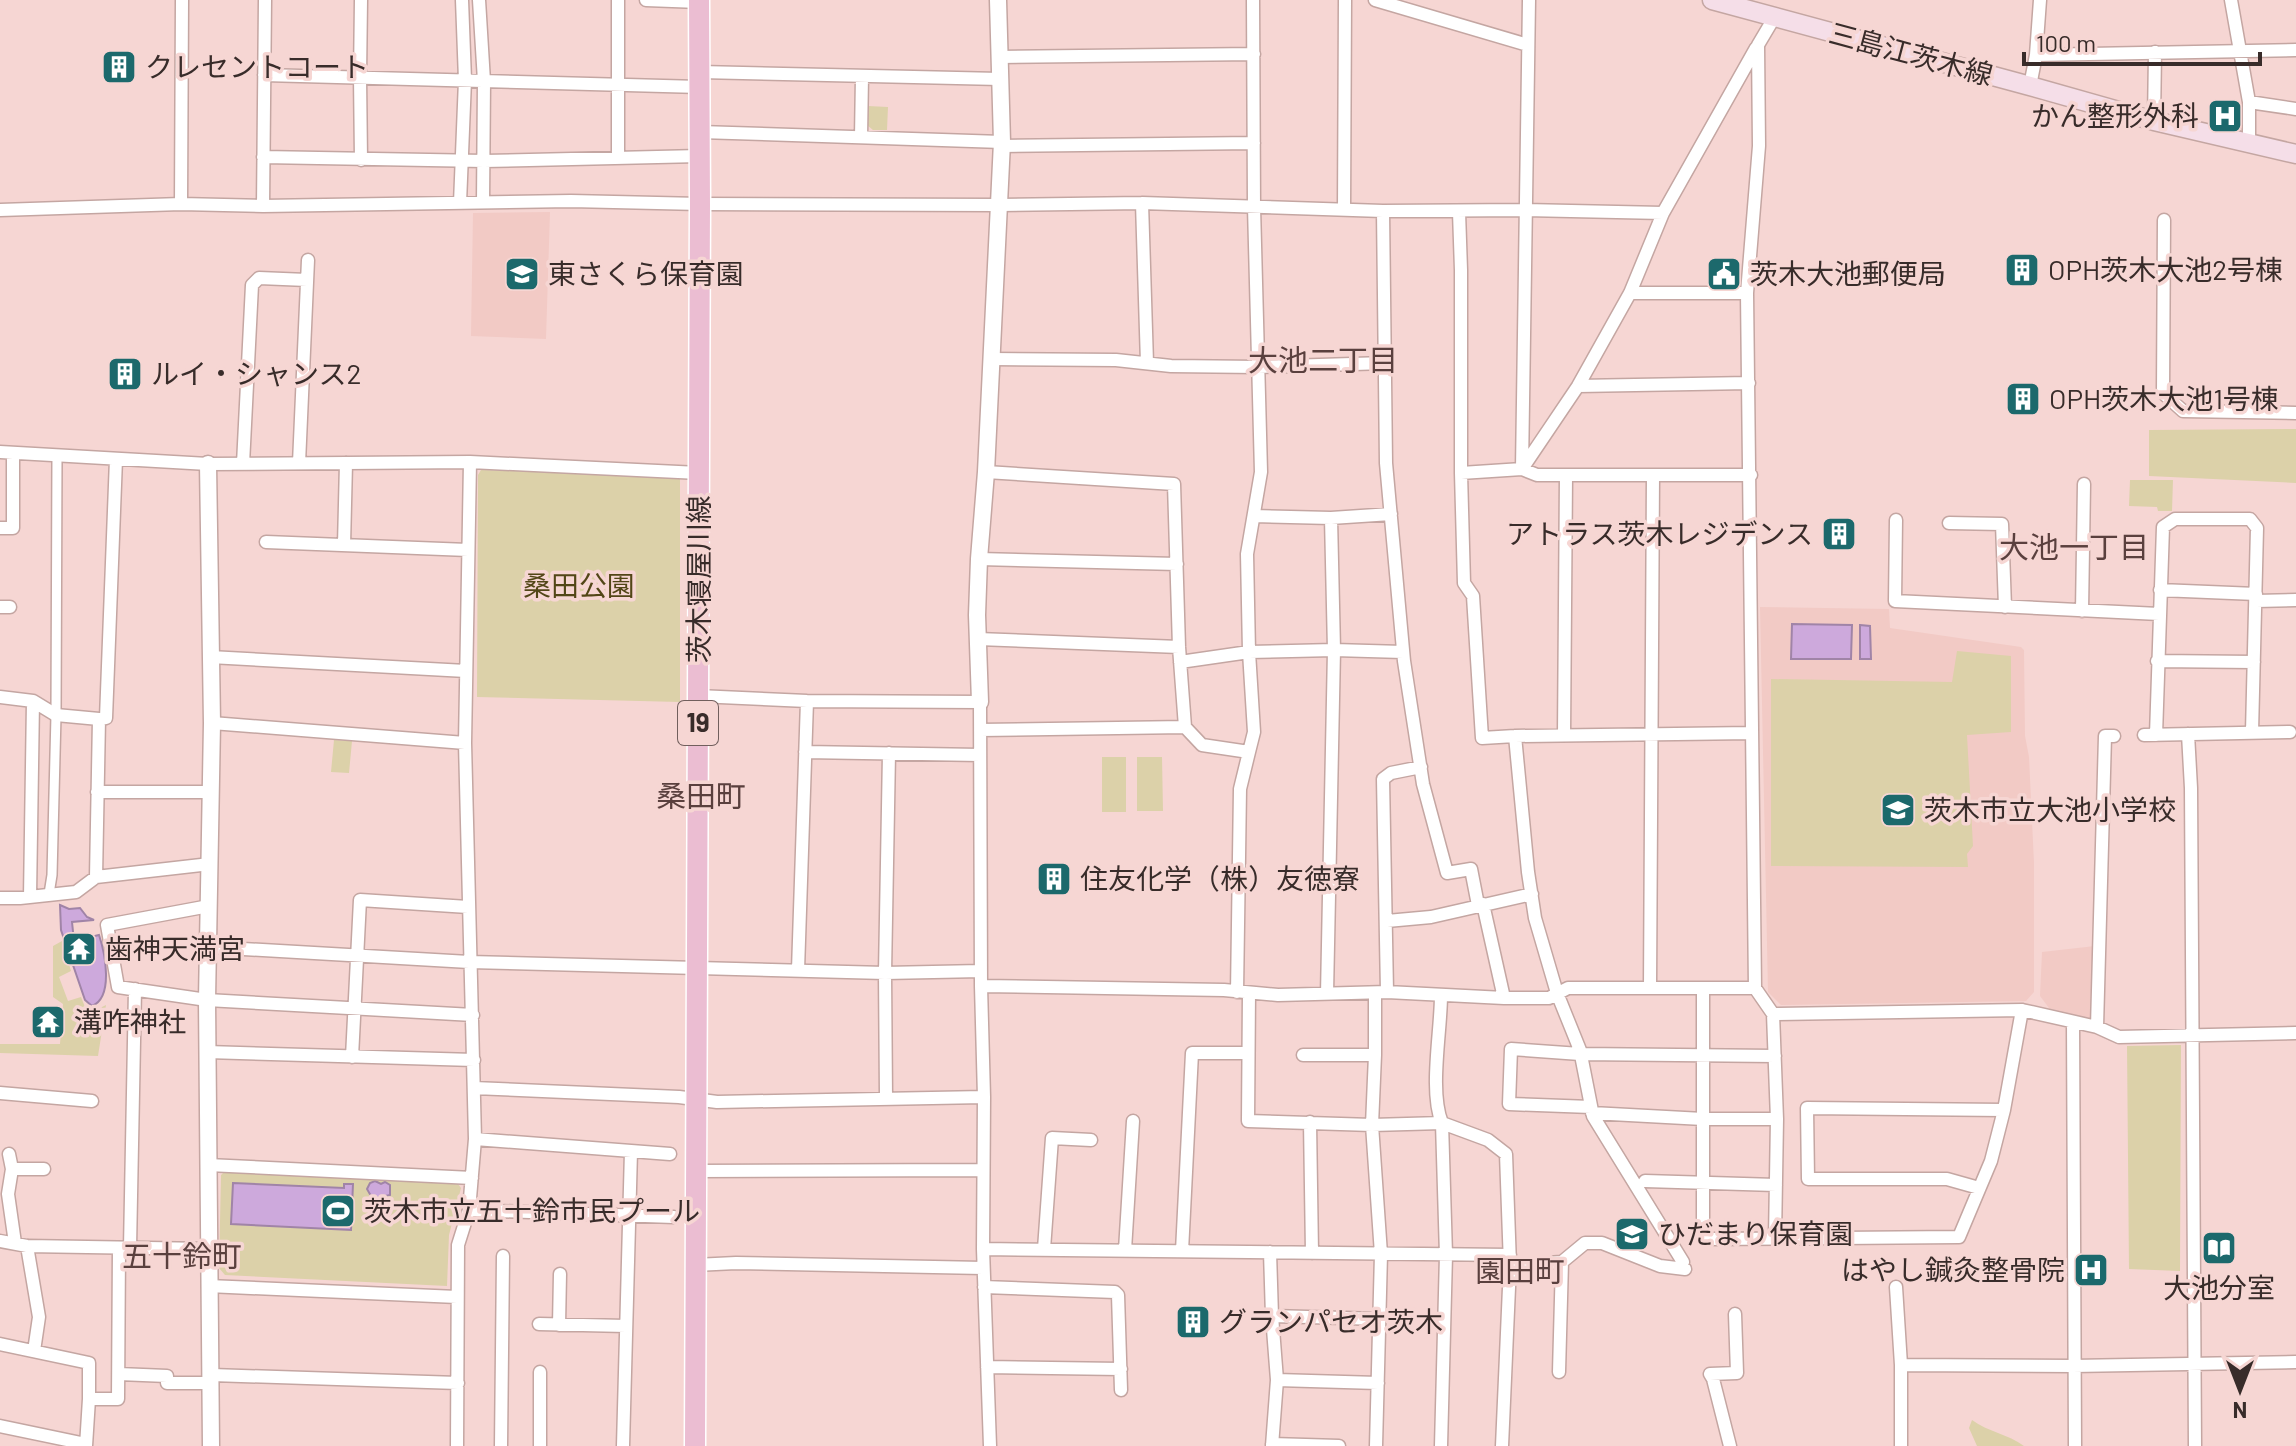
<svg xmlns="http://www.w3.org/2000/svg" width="2296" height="1446" viewBox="0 0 2296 1446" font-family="Barlow,'Noto Sans JP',sans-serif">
  <rect width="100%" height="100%" fill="#f6d6d3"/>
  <path fill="#f2cac5" d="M550,212L546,339L471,336L473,213Z
    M1760,607L1889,609L1890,628L2021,647L2024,650L2025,736L2029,757L2034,863V992L2026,1001L1781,1005L1768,992Z
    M2095,946L2092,1025L2055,1016L2040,996L2042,952Z"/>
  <path fill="#dcd1a9" d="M868,106L888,107L887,130H873L867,125Z
    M2296,429V483L2149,476V430Z
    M481,470L680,475V702L477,697L478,475Z
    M2130,480H2173L2172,511H2158L2157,507L2129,506Z
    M1957,651L2011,656V732L1967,735L1973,846L1967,854L1968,867L1771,866V679L1952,682Z
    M334,740L352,741L349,773L331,772Z
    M1102,757H1126V812H1102Z
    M1137,757H1162L1163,811H1137Z
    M62,941L71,971L59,977L68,1001L81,997L85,1007L98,1009L106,1005L98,1056L0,1053V1044H60L63,1004L53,997V946Z
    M2181,1045L2180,1271L2129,1269L2127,1046Z
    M226,1170L455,1180L461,1188L449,1235L447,1286L225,1275L219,1268L221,1175Z
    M1972,1420C1988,1432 2008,1434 2024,1446H1977L1969,1428Z"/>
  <path fill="#cda9dc" stroke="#a084a7" stroke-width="2" d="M1792,624L1852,625L1851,659H1791Z
    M1860,625L1870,626L1871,659H1860Z
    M60,905L69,909L80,908L87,917L94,920L72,922L74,941L99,935C105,953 114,997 92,1006L85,1000L61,930Z
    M375,1181L381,1184L385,1182L390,1185V1195L376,1198L371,1196L367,1189L370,1183Z
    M233,1183L344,1188V1184H353L351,1230L231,1224Z"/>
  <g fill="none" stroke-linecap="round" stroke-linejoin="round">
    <g stroke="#c4a6a2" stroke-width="12">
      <path id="pedestrian" d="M49,894L52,875L56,715L57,455"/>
    </g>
    <g stroke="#c4a6a2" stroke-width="15">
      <path id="minor" d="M479,0L484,81L483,202
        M618,0V158
        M646,0L699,2
        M1375,0L1528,45
        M2231,0L2249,102V144
        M1774,18L1758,45L1759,146L1747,293L1755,988L1773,1014L2022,1010L2097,1027L2119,1037L2296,1033
        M2036,55L2296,50
        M999,57L1254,54
        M700,72L1000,79
        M264,75L700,87
        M2030,86L2036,55L2040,0
        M2249,102L2296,109
        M2154,121L2155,52
        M700,132L1002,142
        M861,137L862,76
        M1002,146L1254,143
        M263,157L484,161L700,156
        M361,160L360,77L361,0
        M460,203L465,80L462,0
        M1142,203L1147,363
        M181,204L182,0
        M263,206L265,0
        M0,210L181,204L263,206L571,201L700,204L999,205L1142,203L1383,211L1525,210L1663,213
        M1344,210L1345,0
        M1383,211L1386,463L1404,661L1423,784L1447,873L1471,869L1478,905
        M1459,212L1461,270V473L1522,469L1537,475H1751
        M2164,220L2163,393L2183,411L2296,413
        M1630,293H1747
        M991,359L1116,360L1171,366L1258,367L1385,363
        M1578,386L1749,383
        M0,452L208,464L470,462L699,473
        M116,459L106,718L99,719L96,877L210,864
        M299,463L308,260
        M243,464L252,285L259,278L307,280
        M1522,469L1578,386L1630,293L1663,213L1756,48
        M1522,469L1529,0
        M986,472L1174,484L1179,647L1185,727
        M1461,473L1464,583L1473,596L1482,738L1515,736L1752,733
        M1254,516L1331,518L1391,514
        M1896,520L1895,601L2159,614
        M1949,523L2002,524L2005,607
        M0,528H13V453
        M266,542L468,550
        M344,545L346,463
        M979,559L1177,564
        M2160,590L2256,594
        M2256,601L2296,600
        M0,607H10
        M2082,611L2084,484
        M978,639L1179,647
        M210,657L466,671
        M2157,661L2254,662
        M1180,662L1249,652L1334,650L1403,652
        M698,696L807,701L980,702L981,986L984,1097L983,1249L990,1446
        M0,697L33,701L56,715L99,719
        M212,723L465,743
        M980,730L1185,727L1202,745L1249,752L1254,732L1249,652L1247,554L1261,472L1254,207L1253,0
        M2188,734L2191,788L2195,1446
        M1564,735L1566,475
        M2144,735L2290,732
        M2156,735L2163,527L2175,519H2250L2257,528L2252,732
        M1515,736L1528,872L1535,918L1557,993L1580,1050L1593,1116L1683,1262
        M805,752L980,755
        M97,792H211
        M30,897L33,701
        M0,898H20L76,892L96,877
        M1483,904L1504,998
        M209,906L107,925L118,987L207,1000L473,1015
        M1387,921L1431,917L1532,894
        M209,947L469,962L885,973L981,971
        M798,970L807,701
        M981,986L1224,990L1278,995L1387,992L1504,998H1549L1568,988H1755
        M1650,988L1653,475
        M1703,988V1239L1959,1237L1991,1161L2004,1110L2022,1010
        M1237,992L1240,789L1249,752
        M1387,992L1383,779L1391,773L1421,767
        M1249,993L1248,1121L1372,1125L1442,1123L1446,1255L1441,1446
        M1375,993V1055L1372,1125L1381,1254L1376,1446
        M1327,994L1334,650L1331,518
        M1441,995C1441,1032 1429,1091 1442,1123L1488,1140L1506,1154L1510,1265L1502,1446
        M1773,1014L1777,1119L1775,1238
        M2073,1022L2075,1446
        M2097,1027L2105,736H2114
        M207,1052L474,1060
        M1303,1055H1375
        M352,1057L360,900L468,907
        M474,1088L679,1097L717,1102L984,1097
        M0,1093L92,1101
        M886,1097L885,973L889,753
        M1591,1107L1509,1104L1511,1049L1580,1054L1775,1056
        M1592,1113L1703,1119H1777
        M1310,1122L1312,1253
        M475,1139L670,1154
        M9,1154L12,1169L8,1194L15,1243
        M208,1165L472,1178
        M12,1169H44
        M696,1171L983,1170
        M1645,1181L1776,1185
        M1979,1188L1947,1179H1808L1807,1108L2004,1110
        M469,1210L674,1217
        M0,1241L27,1246L208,1249
        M27,1246L39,1317L34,1351
        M130,1248L135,989
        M983,1249L1510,1255
        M1044,1249L1052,1138L1091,1140
        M1125,1250L1133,1121
        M1182,1251L1192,1053H1248
        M1270,1252L1272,1316L1277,1380L1272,1446
        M695,1265L736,1263L983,1268
        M1510,1265L1562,1262L1585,1243H1602L1660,1266L1685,1269
        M208,1286L457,1297
        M984,1287L1115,1292L1118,1295L1121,1390
        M1896,1287L1901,1365V1446
        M1272,1316L1380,1319
        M539,1324L626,1326
        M559,1325L560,1274
        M0,1344L89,1363V1399
        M1901,1365L2073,1366L2296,1362
        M987,1367L1121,1369
        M1559,1372L1562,1262
        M119,1374L167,1376V1383H212
        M212,1375L458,1383
        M1277,1380L1378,1383
        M0,1426L86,1444
        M1272,1444L1339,1446
        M86,1446L89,1399H118L119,1248
        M457,1446L458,1245L469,1210L475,1139L465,743L470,462
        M501,1446L503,1256
        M540,1446V1372
        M623,1446L631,1151
        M1730,1446L1713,1379L1710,1374L1737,1373L1735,1314"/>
    </g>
    <g stroke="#c4a6a2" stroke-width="19">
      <path id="tertiary" d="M208,464L212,723L207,1000L211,1446
        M980,702L977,615L979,559L986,472L1002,142L998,0"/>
    </g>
    <g stroke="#c4a6a2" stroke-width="21">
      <path id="secondary" d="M1712,0L2030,86L2154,121L2296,154"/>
    </g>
    <g stroke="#fff" stroke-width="23">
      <path id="primary" d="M695,1446L700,204L699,0"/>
    </g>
    <use href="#pedestrian" stroke="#fff" stroke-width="9"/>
    <use href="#minor" stroke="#fff" stroke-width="12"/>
    <use href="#tertiary" stroke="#fff" stroke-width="16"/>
    <use href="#secondary" stroke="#f5dee8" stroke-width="18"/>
    <use href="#primary" stroke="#ebbdd2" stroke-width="20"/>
  </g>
  <defs>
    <g id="building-square" transform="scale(1.8)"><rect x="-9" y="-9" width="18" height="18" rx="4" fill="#1c696c" stroke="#f6d6d3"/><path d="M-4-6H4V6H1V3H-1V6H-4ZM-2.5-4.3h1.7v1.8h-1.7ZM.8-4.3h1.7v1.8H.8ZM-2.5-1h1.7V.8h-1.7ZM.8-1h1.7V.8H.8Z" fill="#fff"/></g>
    <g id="hospital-square" transform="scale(1.8)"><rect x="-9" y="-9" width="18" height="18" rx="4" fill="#1c696c" stroke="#f6d6d3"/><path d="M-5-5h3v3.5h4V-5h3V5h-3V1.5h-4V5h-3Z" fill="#fff"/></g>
    <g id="school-square" transform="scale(1.8)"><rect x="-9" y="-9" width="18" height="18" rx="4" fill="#1c696c" stroke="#f6d6d3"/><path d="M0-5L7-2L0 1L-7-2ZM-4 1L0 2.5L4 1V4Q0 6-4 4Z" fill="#fff"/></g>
    <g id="civic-square" transform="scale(1.8)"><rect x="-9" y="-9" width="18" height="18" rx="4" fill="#1c696c" stroke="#f6d6d3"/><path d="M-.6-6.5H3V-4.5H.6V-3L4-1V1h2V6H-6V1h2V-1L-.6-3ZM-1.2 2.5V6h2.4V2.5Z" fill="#fff"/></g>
    <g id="temple-square" transform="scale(1.8)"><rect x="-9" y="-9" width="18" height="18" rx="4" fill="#1c696c" stroke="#f6d6d3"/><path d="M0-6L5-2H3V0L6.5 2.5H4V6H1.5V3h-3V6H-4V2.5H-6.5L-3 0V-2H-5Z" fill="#fff"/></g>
    <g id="stadium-square" transform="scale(1.8)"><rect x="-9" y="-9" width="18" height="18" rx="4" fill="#1c696c" stroke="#f6d6d3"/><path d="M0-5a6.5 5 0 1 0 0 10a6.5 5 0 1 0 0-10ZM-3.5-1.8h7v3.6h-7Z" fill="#fff"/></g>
    <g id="library-square" transform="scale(1.8)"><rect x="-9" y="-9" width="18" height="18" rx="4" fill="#1c696c" stroke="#f6d6d3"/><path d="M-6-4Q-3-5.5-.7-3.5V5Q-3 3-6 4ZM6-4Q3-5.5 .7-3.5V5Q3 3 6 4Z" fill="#fff"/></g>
  </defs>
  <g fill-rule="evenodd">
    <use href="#building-square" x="119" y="67"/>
    <use href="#hospital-square" x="2225" y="116"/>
    <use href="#building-square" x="2022" y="270"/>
    <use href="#school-square" x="522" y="274"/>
    <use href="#civic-square" x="1724" y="274"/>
    <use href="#building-square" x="125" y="374"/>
    <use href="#building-square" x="2023" y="399"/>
    <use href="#building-square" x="1839" y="534"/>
    <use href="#school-square" x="1898" y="810"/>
    <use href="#building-square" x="1054" y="879"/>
    <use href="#temple-square" x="79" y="949"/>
    <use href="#temple-square" x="48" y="1022"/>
    <use href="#stadium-square" x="338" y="1211"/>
    <use href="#school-square" x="1632" y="1234"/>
    <use href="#library-square" x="2219" y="1248"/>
    <use href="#hospital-square" x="2091" y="1270"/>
    <use href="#building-square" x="1193" y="1322"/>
  </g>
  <g text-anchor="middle" stroke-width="7" stroke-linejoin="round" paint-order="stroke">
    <rect fill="#f6d6d3" stroke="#715f5d" stroke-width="2" x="678" y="701" width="40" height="44" rx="6"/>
    <g font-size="26" font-weight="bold" fill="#382c2a">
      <text x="698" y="732">19</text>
    </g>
    <g font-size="28" fill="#382c2a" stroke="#f6d6d3">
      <text transform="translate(1911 54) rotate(15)" y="10">三島江茨木線</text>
      <text transform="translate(699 579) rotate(-90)" y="10">茨木寝屋川線</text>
    </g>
    <g font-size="28" fill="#382c2a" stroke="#f6d6d3" text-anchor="start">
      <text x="145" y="77">クレセントコート</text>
      <text x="2199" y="126" text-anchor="end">かん整形外科</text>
      <text x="2048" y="280">OPH茨木大池2号棟</text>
      <text x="548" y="284">東さくら保育園</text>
      <text x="1750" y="284">茨木大池郵便局</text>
      <text x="151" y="384">ルイ・シャンス2</text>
      <text x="2049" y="409">OPH茨木大池1号棟</text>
      <text x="1813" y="544" text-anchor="end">アトラス茨木レジデンス</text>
      <text x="1924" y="820">茨木市立大池小学校</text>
      <text x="1080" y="889">住友化学（株）友徳寮</text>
      <text x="105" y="959">歯神天満宮</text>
      <text x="74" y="1032">溝咋神社</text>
      <text x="364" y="1221">茨木市立五十鈴市民プール</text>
      <text x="1658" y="1244">ひだまり保育園</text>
      <text x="2065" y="1280" text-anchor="end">はやし鍼灸整骨院</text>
      <text x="2219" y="1298" text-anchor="middle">大池分室</text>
      <text x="1219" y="1332">グランパセオ茨木</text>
    </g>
    <g font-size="28" fill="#524617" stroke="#f6d6d3">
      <text x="579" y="596">桑田公園</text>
    </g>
    <g font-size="30" fill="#5a403e" stroke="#f6d6d3">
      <text x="1323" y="371">大池二丁目</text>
      <text x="2074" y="558">大池一丁目</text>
      <text x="701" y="807">桑田町</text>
      <text x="182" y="1267">五十鈴町</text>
      <text x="1520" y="1282">園田町</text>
    </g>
  </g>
  <g transform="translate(2240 1390) rotate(180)" stroke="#f6d6d3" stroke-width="6" paint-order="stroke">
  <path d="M0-6L14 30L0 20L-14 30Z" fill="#382c2a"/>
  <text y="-12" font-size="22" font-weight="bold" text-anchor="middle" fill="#382c2a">N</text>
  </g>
  <path d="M2024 52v12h236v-12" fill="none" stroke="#382c2a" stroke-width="4"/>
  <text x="2036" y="52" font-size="24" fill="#382c2a" stroke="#f6d6d3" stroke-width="6" paint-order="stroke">100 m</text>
</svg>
